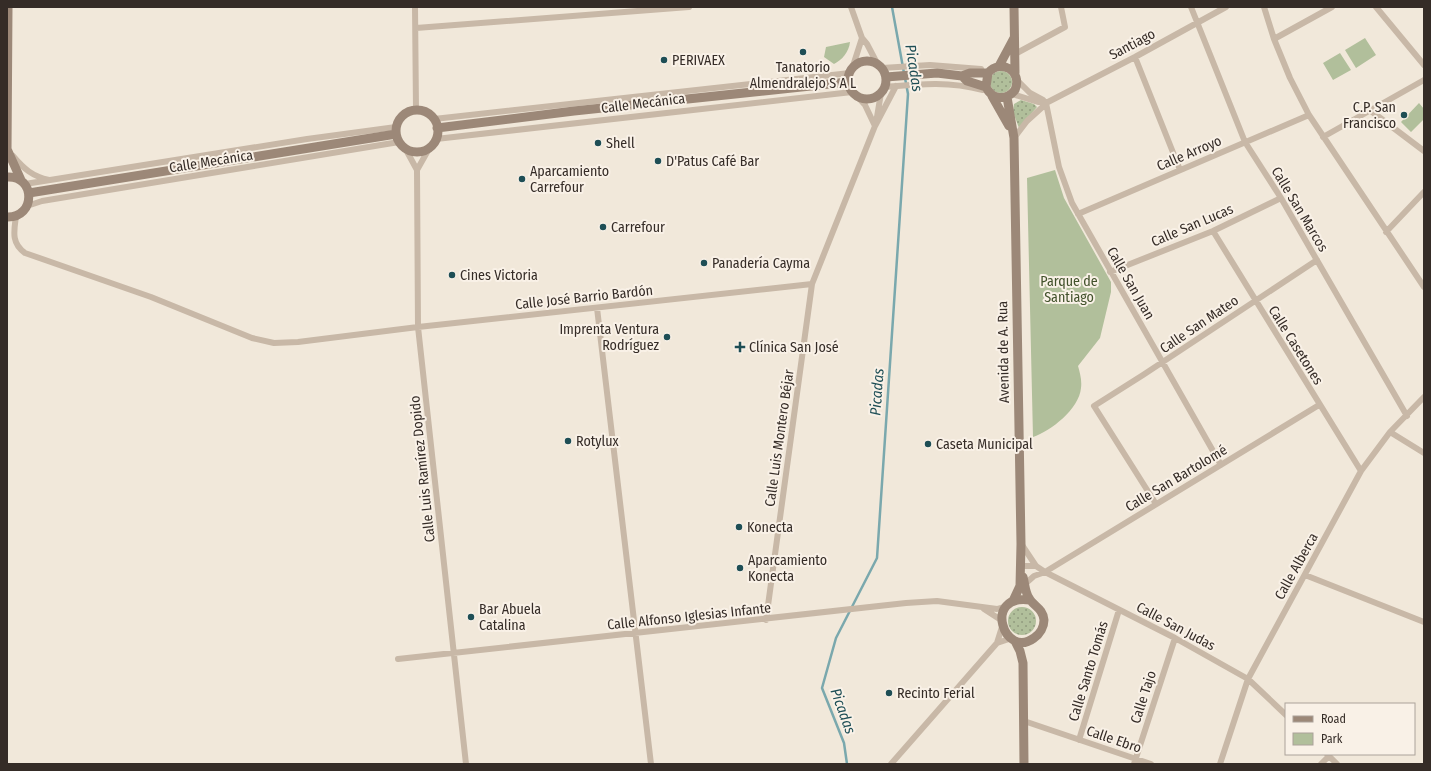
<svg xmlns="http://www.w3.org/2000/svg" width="1431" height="771" viewBox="0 0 1431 771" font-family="'Fira Sans Condensed',sans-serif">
  <defs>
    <pattern id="garden-dots" width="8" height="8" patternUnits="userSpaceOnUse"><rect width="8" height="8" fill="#b1bf9b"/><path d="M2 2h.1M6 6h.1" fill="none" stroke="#919b7e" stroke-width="1.8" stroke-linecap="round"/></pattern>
  </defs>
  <rect width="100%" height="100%" fill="#f1e8da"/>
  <path fill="#b1bf9b" d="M1365,38L1376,55L1356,68L1345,50Z
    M850,42C849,52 842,60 834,64L824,57L826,47Z
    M1340,53L1351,70L1333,80L1323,63Z
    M1419,103L1424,109V119L1411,132L1401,122Z
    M1055,170L1064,198L1111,282V292L1100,338L1078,366C1080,373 1082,380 1081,388C1079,409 1051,431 1033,437L1027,178Z"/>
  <path fill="url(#garden-dots)" d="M990 82a11 11 0 1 1 22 0a11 11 0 1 1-22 0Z
    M1021,100L1034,104L1037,107L1019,128L1013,112L1014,104Z
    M1008 621a14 14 0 1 1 28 0a14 14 0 1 1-28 0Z"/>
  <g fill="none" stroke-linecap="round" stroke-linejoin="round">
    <path stroke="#7aa8ad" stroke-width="2.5" d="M892,7L904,73
      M847,764L844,743L822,688L836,638L877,558L908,94L905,78"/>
    <path stroke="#c8b8a7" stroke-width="6" d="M415,7L416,110
      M851,7L862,38L867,44L878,65
      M1191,7L1245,142L1281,198L1407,416
      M1264,7L1274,39L1290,78L1309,115L1424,287
      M1376,7L1424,65
      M416,28L689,7
      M1274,39L1332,7
      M1015,54L1065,27L1061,7
      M1135,57L1180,170
      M882,68L930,65L981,69
      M852,69L862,38
      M1017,80L1030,93L1043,100
      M885,87C920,84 948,81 983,90
      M1012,94L1038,102H1048L1135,57L1226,7
      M856,95L865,105L875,126
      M1046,103L1059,167L1072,203L1221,465
      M1371,111L1424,151
      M434,119L850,73
      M876,123L881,93
      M1323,137L1424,80
      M1014,138L1027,121L1048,102
      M436,139L852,92
      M405,148L417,170L418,327L466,764
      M13,156C24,169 32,176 49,180
      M417,170L430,147
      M25,184L307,139L396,127
      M27,206L42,201L399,142
      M1078,214L1309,115
      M16,216C14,231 11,243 25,253L151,297L252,338L274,343L298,342L418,327L812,284
      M1213,231L1361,471
      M1386,232L1424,192
      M1110,272L1213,231L1281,198
      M597,308L651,764
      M1390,432L1424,453
      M1156,504L1094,406L1143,375L1317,260
      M1022,545L1036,566L1045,572L1175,638L1248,679L1286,715
      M1021,566H1036
      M1305,575L1424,622
      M1025,584L1034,576L1045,572L1319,405
      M984,609L1001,620
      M766,620L812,284L875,126L896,86
      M997,643L1012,638
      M398,659L906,603L937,601L997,609L1007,606
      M1024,721L1151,764
      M1079,740L1119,610
      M1327,754L1337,764
      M891,764L997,643L1002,627
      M1134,764L1175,638
      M1220,764L1248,679L1361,471L1390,432L1424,397
      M1321,764L1329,756"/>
    <path stroke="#9c8878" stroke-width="9" d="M1014,7L1015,73
      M848 80a19 19 0 1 1 38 0a19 19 0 1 1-38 0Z
      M999,66L1014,38
      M962,76L967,81L986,87
      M886,77L937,73L962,76L970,73H988C1001,58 1023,71 1015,90C1006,101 992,100 986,87L988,73
      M992,96L1009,126
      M1007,97L1014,138L1021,544L1020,586L1013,601
      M396 131a21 21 0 1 1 42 0a21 21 0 1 1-42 0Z
      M437,128L574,111L848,82
      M7,149L21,180
      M7,151L8,7
      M7,177C36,175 36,218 7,217
      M29,193L396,134
      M1023,577C1025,584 1025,592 1029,598C1033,606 1043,608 1044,620C1044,627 1040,634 1034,638C1004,660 982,593 1030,600
      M1015,641L1020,651L1023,663L1024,764"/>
  </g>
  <g fill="#1e4e55" stroke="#f9f1e7" stroke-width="1.5">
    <circle cx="803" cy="52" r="4"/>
    <circle cx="664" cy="60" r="4"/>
    <circle cx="1404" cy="115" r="4"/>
    <circle cx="598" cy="143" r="4"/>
    <circle cx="658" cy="161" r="4"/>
    <circle cx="522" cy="179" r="4"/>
    <circle cx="603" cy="227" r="4"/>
    <circle cx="704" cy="263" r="4"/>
    <circle cx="452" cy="275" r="4"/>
    <circle cx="667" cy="337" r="4"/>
    <path d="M738 341h4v4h4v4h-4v4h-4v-4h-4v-4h4z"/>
    <circle cx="568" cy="441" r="4"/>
    <circle cx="928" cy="444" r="4"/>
    <circle cx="739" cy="527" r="4"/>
    <circle cx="740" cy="568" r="4"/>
    <circle cx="471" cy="617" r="4"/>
    <circle cx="889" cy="693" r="4"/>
  </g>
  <g text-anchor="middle" stroke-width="4" stroke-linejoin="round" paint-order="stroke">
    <g font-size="14" fill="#352c27" stroke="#f9f1e7">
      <text transform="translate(1132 44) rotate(-28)" y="5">Santiago</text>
      <text transform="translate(643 103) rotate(-7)" y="5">Calle Mecánica</text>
      <text transform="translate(1189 153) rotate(-23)" y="5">Calle Arroyo</text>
      <text transform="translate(211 161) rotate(-9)" y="5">Calle Mecánica</text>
      <text transform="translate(1300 209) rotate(59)" y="5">Calle San Marcos</text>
      <text transform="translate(1192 225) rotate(-23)" y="5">Calle San Lucas</text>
      <text transform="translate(1131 283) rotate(60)" y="5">Calle San Juan</text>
      <text transform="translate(584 297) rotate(-6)" y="5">Calle José Barrio Bardón</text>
      <text transform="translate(1199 324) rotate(-34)" y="5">Calle San Mateo</text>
      <text transform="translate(1296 345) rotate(58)" y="5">Calle Casetones</text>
      <text transform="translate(1003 352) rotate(-91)" y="5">Avenida de A. Rua</text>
      <text transform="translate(779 438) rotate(-82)" y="5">Calle Luis Montero Béjar</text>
      <text transform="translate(422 469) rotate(-96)" y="5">Calle Luis Ramírez Dopido</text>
      <text transform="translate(1176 478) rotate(-31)" y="5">Calle San Bartolomé</text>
      <text transform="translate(1296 566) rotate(-61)" y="5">Calle Alberca</text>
      <text transform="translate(689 616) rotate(-6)" y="5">Calle Alfonso Iglesias Infante</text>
      <text transform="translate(1176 626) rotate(28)" y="5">Calle San Judas</text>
      <text transform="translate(1088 671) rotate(-73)" y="5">Calle Santo Tomás</text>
      <text transform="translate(1143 697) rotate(-72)" y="5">Calle Tajo</text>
      <text transform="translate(1114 739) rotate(19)" y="5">Calle Ebro</text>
    </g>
    <g font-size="14" fill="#352c27" stroke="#f9f1e7" text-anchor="start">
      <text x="672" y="65">PERIVAEX</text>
      <text x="803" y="72" text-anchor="middle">Tanatorio<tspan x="803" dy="16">Almendralejo S A L</tspan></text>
      <text x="1396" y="112" text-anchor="end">C.P. San<tspan x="1396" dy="16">Francisco</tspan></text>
      <text x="606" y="148">Shell</text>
      <text x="666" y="166">D'Patus Café Bar</text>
      <text x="530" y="176">Aparcamiento<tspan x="530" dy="16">Carrefour</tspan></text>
      <text x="611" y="232">Carrefour</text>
      <text x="712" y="268">Panadería Cayma</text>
      <text x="460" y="280">Cines Victoria</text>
      <text x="659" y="334" text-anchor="end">Imprenta Ventura<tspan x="659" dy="16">Rodríguez</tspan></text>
      <text x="749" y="352">Clínica San José</text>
      <text x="576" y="446">Rotylux</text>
      <text x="936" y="449">Caseta Municipal</text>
      <text x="747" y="532">Konecta</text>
      <text x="748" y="565">Aparcamiento<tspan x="748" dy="16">Konecta</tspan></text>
      <text x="479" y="614">Bar Abuela<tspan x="479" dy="16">Catalina</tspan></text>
      <text x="897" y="698">Recinto Ferial</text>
    </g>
    <g font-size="14" fill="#42522c" stroke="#f9f1e7">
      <text x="1069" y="286">Parque de<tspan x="1069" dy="16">Santiago</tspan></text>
    </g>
    <g font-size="15" font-style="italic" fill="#1e4e55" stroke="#f9f1e7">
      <text transform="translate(914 68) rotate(81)" y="5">Picadas</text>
      <text transform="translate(877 392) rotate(-86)" y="5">Picadas</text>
      <text transform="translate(843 711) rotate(70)" y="5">Picadas</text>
    </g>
  </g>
  <rect width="1431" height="771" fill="none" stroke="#352c27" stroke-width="16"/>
  <rect x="1285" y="703" width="130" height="52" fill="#f9f1e7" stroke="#aba29a"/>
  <rect x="1293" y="716" width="20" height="6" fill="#9c8878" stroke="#aba29a"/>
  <text x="1321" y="723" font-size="12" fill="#352c27">Road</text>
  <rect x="1293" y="733" width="20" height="12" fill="#b1bf9b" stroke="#aba29a"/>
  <text x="1321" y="743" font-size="12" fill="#352c27">Park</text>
</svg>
